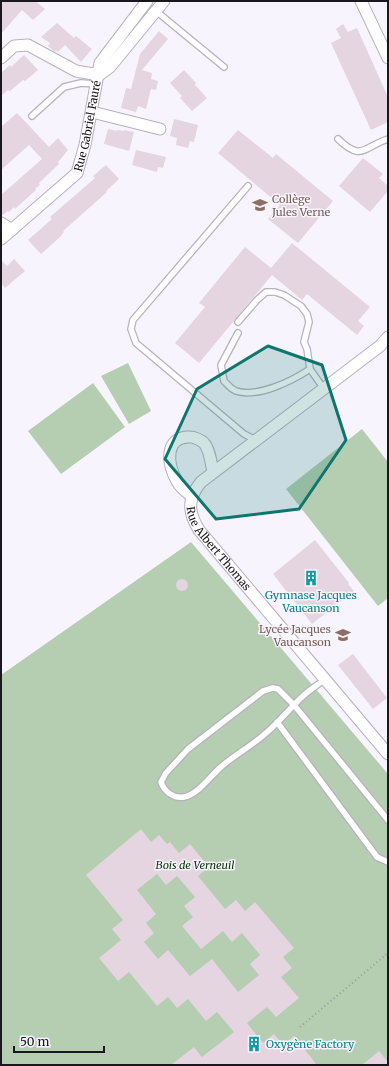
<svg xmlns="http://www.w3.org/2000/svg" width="389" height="1066" viewBox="0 0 389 1066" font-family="Merriweather,serif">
  <rect width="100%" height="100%" fill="#f7f4fd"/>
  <path fill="#b5cdb1" d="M128,363L151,411L129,424L101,376Z
    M93,383L125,427L61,474L28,431Z
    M362,429L388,462V598L378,606L286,489Z
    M191,542L388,774V1065H1V675Z"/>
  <path fill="#e4d5e0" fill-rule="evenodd" d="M1,1H35L45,9L33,20L22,10L1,34Z
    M57,23L74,38L76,36L92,49L81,62L65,45L58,52L56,50L55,52L48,46L50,43L41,37Z
    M343,24L348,32L357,28L388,97V122L371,130L331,43L341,38L336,29Z
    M159,31L168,39L142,70L152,73L151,79L158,81L156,90L151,89L146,109L138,106L136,112L121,108L126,88L131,89L140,54Z
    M24,55L38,70L25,81L23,80L10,91L8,90L1,96V73L10,65L11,67Z
    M184,70L196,83L195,85L207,98L192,111L180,98L182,96L170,83Z
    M17,113L49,147L58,138L68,150L58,162L59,164L39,183L40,185L35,189L36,190L15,209L14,207L9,212L8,211L1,216V195L42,159L29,145L1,170V127Z
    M174,119L198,125L194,142L190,141L188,148L176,145L177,138L170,136Z
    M108,129L117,131V130L124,131V130L134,132L129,151L104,144Z
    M238,130L273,158L276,154L333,201L298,243L268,219L280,205L218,153Z
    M136,150L166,157L163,168L158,167L157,172L132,165Z
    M363,158L383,174L379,178L388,186V191L370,212L339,186Z
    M106,165L119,179L106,191L107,192L63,231L64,232L59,238L41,254L28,240L52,219L50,217L95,178L93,176Z
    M292,243L370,307L358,321L364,326L357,335L307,294L302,300L272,275L199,363L175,343L205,307L199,303L245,247L271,268Z
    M14,259L25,271L5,288L1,283V260L7,266Z
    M315,540L349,583L348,584L354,591L312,624L273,574Z
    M176 585a6 6 0 1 1 12 0a6 6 0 1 1-12 0Z
    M353,654L387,698L373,709L338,665Z
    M141,829L151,842L159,835L167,844L170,842L179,853L190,844L209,867L198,876L225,909L236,900L245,911L255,902L294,948L283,957L292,968L281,977L299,998L276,1017L267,1007L247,1023L263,1043L274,1034L283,1045L294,1036L317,1065H171L194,1047L202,1057L234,1032L217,1012L206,1021L188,999L177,1008L168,997L157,1006L129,972L118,981L99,958L121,940L112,929L123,920L86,875ZM157,874L166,885L177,876L195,897L184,906L193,917L182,926L201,949L223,931L232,942L242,933L260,955L250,964L259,975L238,992L212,959L190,976L168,950L158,959L144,942L154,933L146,923L156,914L137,890Z
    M379,1051L388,1062V1065H362Z"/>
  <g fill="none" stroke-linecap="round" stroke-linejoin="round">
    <g stroke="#b7b2c0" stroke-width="8">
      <path id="lane" d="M156,11L224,67
        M32,116L64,87L81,83L97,84
        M338,139C362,162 363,147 388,139
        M248,186L133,320L131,329L136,343L244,434L256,440
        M238,322L257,300L266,292H275L284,295L301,306L307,314L309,322L304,342L307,349L310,369L324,389
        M238,333L221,365L224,381C228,385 231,389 236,391C258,398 292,381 310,369
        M325,679C318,685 309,690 303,696C290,708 279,722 266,733C253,745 236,754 222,766C211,775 199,794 184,797C173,799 164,791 161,782L166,773L188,749L263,691L273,688L278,689L294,705L388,820
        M277,722L377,857L388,862"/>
    </g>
    <g stroke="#b7b2c0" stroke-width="13">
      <g id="street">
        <path d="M361,1L388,58"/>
        <path d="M1,58L14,46L28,45L76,71L99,75"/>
        <path d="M99,75L110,67L164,1"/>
        <path d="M92,112L160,129"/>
        <path d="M1,223L12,230"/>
        <path id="s1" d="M1,239L77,173L85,145L100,63L147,1"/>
        <path id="s2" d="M388,337L380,346L201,482C187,499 188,512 199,530L388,754"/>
        <path d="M192,496C186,492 180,487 177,481C167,465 164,436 190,437C194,437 201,440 204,443C210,450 211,463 213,472"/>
      </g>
    </g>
    <path stroke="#9c99a1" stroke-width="2" stroke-dasharray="1 3" stroke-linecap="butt" d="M300,1027L388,953"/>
    <use href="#lane" stroke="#fff" stroke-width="5.5"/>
    <use href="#street" stroke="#fff" stroke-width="11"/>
  </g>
  <path fill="#0f766e" fill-opacity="0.2" stroke="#0f766e" stroke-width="3" stroke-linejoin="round" d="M268,346L322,365L346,440L299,509L216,519L165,459L197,389Z"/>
  <defs>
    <g id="school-bare" transform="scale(1.2)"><path d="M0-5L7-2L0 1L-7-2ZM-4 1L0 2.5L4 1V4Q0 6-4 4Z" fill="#8d6e63" stroke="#f7f4fd" stroke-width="2.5" paint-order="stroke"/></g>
    <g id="building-bare" transform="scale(1.2)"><path d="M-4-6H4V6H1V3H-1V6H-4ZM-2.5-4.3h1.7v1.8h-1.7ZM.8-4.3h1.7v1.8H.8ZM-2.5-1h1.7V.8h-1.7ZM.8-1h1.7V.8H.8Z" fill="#0f9aa8" stroke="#f7f4fd" stroke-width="2.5" paint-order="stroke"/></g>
  </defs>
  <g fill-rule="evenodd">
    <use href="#school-bare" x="260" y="205"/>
    <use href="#building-bare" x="311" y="578"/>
    <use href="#school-bare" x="343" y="635"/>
    <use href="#building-bare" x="254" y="1044"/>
  </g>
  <g text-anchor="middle" stroke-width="3" stroke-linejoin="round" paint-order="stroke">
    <g font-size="11" fill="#1a181e" stroke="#f7f4fd">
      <text dy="4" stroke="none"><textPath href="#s1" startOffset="149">Rue Gabriel Fauré</textPath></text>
      <text dy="4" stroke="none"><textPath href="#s2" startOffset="315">Rue Albert Thomas</textPath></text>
    </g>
    <g font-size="11" fill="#785e54" stroke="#f7f4fd" text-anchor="start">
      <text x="272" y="203">Collège<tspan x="272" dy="13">Jules Verne</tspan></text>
      <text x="331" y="633" text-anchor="end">Lycée Jacques<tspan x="331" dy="13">Vaucanson</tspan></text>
    </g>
    <g font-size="11" fill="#0d838f" stroke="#f7f4fd">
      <text x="311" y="599">Gymnase Jacques<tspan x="311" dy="13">Vaucanson</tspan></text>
      <text x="266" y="1048" text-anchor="start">Oxygène Factory</text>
    </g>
    <g font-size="11" font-style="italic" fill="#083403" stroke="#f7f4fd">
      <text x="195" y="869">Bois de Verneuil</text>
    </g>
  </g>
  <rect width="389" height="1066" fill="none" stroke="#1a181e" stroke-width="4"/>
  <path d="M14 1046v6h90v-6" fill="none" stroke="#1a181e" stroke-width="2"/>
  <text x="20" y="1046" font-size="12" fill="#1a181e" stroke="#f7f4fd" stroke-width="3" paint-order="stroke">50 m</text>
</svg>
